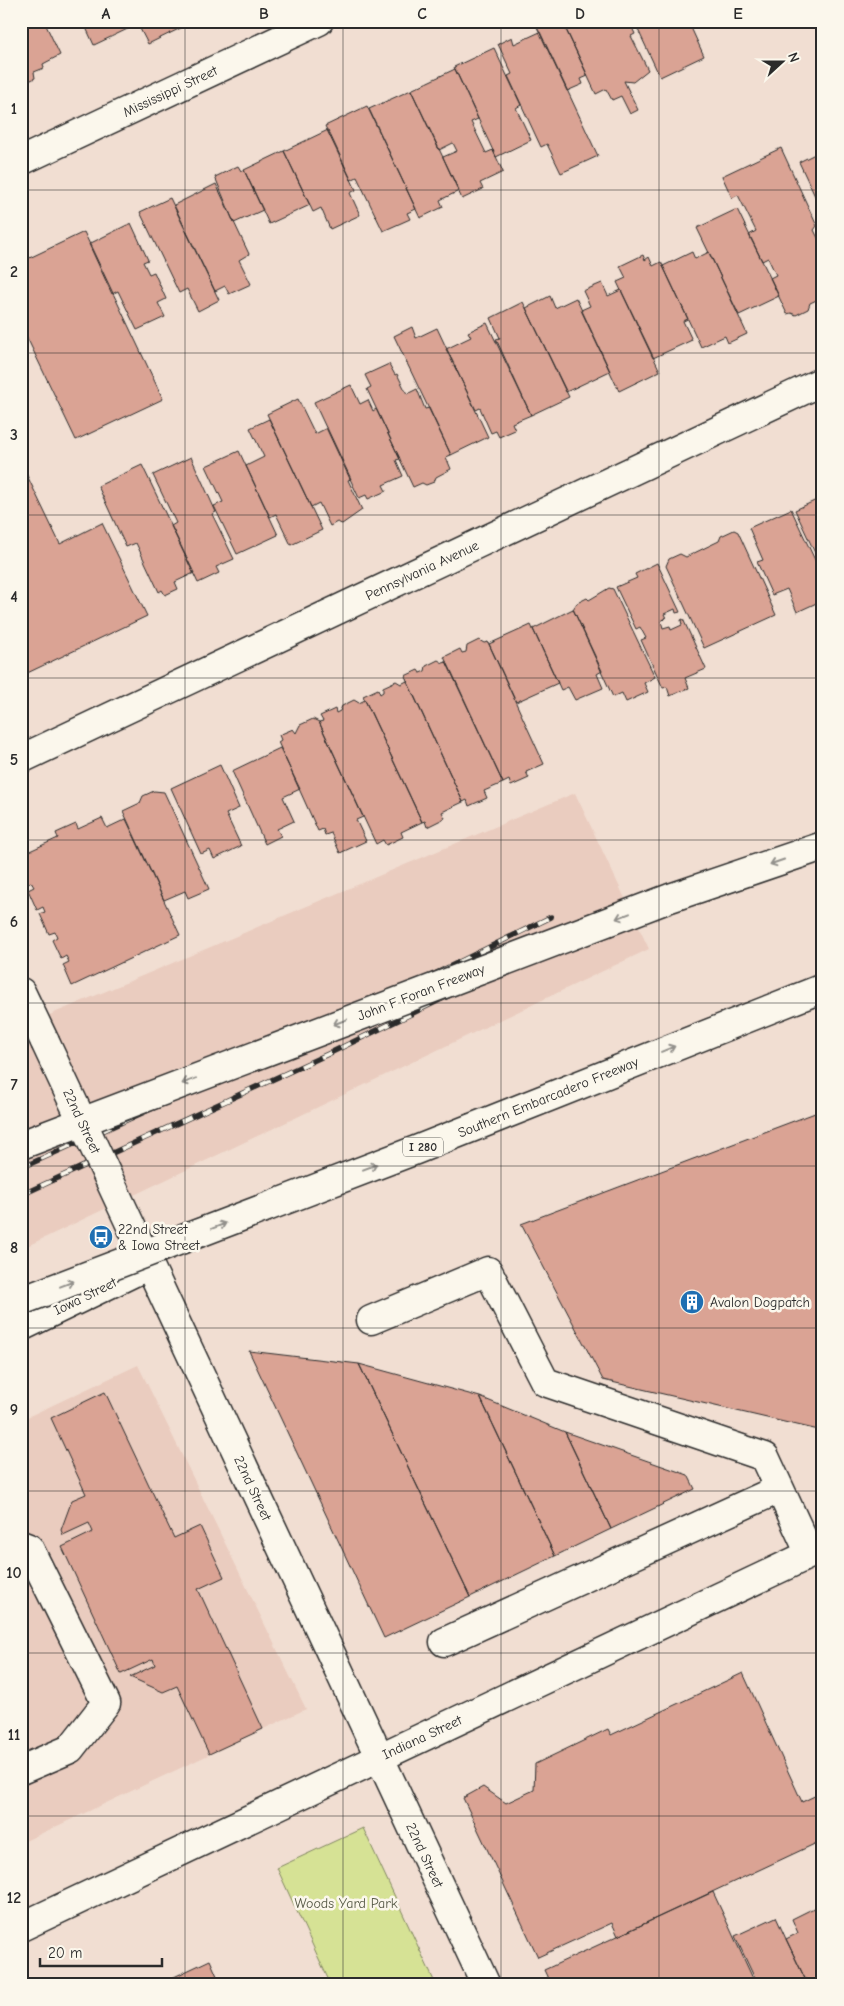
<svg xmlns="http://www.w3.org/2000/svg" width="844" height="2006" viewBox="0 0 844 2006" font-family="'Comic Neue',sans-serif">
  <rect width="100%" height="100%" fill="#f1ded2"/>
  <filter id="ink" filterUnits="userSpaceOnUse"><feTurbulence type="fractalNoise" baseFrequency=".02" numOctaves="2"/><feDisplacementMap in="SourceGraphic" scale="10" xChannelSelector="R" yChannelSelector="G"/><feConvolveMatrix kernelMatrix="1 2 1 2 8 2 1 2 1" color-interpolation-filters="sRGB"/></filter>
  <g filter="url(#ink)">
    <path fill="#eaccbf" d="M575,793L649,949L21,1249V1027Z
      M138,1365L306,1709L21,1843V1420Z"/>
    <path fill="#d6e295" stroke="#808660" d="M363,1828L436,1985H331L277,1868Z"/>
    <path fill="#daa394" stroke="#2b2b2b" d="M21,21H44L60,55L43,64L44,68L34,72L35,78L21,85Z
      M83,21H136L138,24L94,45Z
      M136,21H188L189,24L148,44Z
      M549,21H562L588,76L581,79L583,84L567,91L537,27Z
      M562,21H629L635,34L631,36L648,70L633,82L624,81L638,110L630,114L621,96L612,100L606,89L596,94Z
      M634,21H688L704,56L660,77Z
      M540,32L598,156L561,173L547,144L541,147L508,76L512,74L498,44L512,37L514,44Z
      M494,48L521,105L516,108L531,140L496,157L454,67Z
      M455,69L478,119L471,122L486,153L493,150L503,172L480,183L483,189L462,199L443,157L457,151L453,143L439,150L411,90Z
      M411,90L459,191L440,200L443,207L420,218L369,109Z
      M367,106L416,209L407,213L410,219L383,231L357,177L351,180L325,126Z
      M328,130L356,190L350,193L360,215L330,229L321,208L313,212L284,151Z
      M781,148L817,226L814,230L819,240L823,241V297L810,303L808,309L796,315L791,313L787,314L770,278L776,275L768,258L762,261L749,235L756,231L738,195L732,198L722,176Z
      M823,150V223L820,217L821,209L799,162Z
      M284,151L310,205L269,224L244,170Z
      M238,166L241,171L244,170L263,210L234,223L215,177Z
      M216,184L249,254L239,260L251,284L229,294L225,286L215,291L174,205Z
      M170,198L219,300L198,311L187,289L179,293L140,212Z
      M737,209L779,296L739,315L697,228Z
      M131,223L148,260L143,262L149,274L154,272L166,299L158,303L165,317L137,330L118,291L112,294L89,244Z
      M84,232L163,399L76,440L21,325V262Z
      M692,252L695,259L709,252L747,334L728,343L725,336L701,347L663,266Z
      M643,255L645,260L649,257L653,266L661,262L663,266L688,319L683,321L692,340L653,358L617,282L626,278L620,266Z
      M602,283L608,296L621,290L660,371L619,391L581,310L590,306L583,291Z
      M550,296L555,308L576,298L610,371L566,392L526,308Z
      M523,302L569,397L531,415L496,339L500,338L491,318Z
      M487,323L531,415L512,423L515,430L499,437L496,431L491,433L480,408L476,410L446,349L471,337L468,332Z
      M412,327L416,338L437,328L488,437L451,455L394,336Z
      M389,364L395,375L397,374L407,394L417,389L425,409L429,408L451,455L446,457L451,469L436,477L434,482L426,485L422,483L413,487L367,389L371,387L365,375Z
      M351,385L360,404L368,400L373,411L376,409L400,459L396,460L403,476L383,485L386,491L368,499L366,495L359,498L314,402Z
      M298,399L315,434L327,428L351,479L348,480L362,510L342,524L337,522L330,526L319,503L311,507L267,414Z
      M269,419L322,530L291,545L276,514L270,517L246,466L264,457L250,428Z
      M239,451L278,535L237,554L214,506L223,502L206,466Z
      M191,457L216,512L212,514L234,559L216,567L219,573L198,583L171,526L176,523L153,475Z
      M21,463L60,544L102,523L147,616L21,676Z
      M142,465L194,573L175,582L178,589L165,595L162,590L159,592L136,543L126,547L98,486Z
      M823,497V567L822,568L795,510Z
      M791,509L823,577V600L797,612L787,589L772,595L757,562L763,560L749,528Z
      M734,530L738,532L776,615L704,648L666,566L669,559L680,554L686,557L719,541L721,536Z
      M657,563L680,612L676,613L675,609L664,614L666,618L661,621L663,628L670,626L671,630L682,625L681,620L683,619L706,669L685,678L689,688L670,696L667,687L663,688L641,640L646,638L640,627L636,629L616,587L637,578L635,574Z
      M609,588L613,589L655,677L644,683L648,692L626,702L622,693L613,697L573,609L577,603L587,598L589,600Z
      M573,609L602,671L597,674L603,688L575,700L568,687L561,690L533,629Z
      M531,625L558,683L516,702L489,644Z
      M479,640L484,643L488,642L544,764L526,772L529,778L511,786L509,780L503,783L444,657L460,649L462,653L466,652L467,646Z
      M438,660L443,663L447,662L503,783L484,791L487,798L469,806L467,800L463,802L405,676L418,670L420,673L425,671L426,666Z
      M396,681L401,684L407,681L463,802L442,812L445,818L427,827L425,821L422,822L363,696L378,689L380,694L383,692V687Z
      M354,700L359,703L365,700L422,822L401,832L403,837L386,845L383,840L376,844L319,722L323,721L320,716L335,709L336,713L340,711L342,706Z
      M313,719L319,722L363,817L356,820L366,841L340,853L331,833L325,835L323,829L318,831L278,742L281,740L279,735L293,729L296,733L300,725Z
      M280,748L300,789L283,797L294,821L277,829L281,836L265,844L232,771Z
      M220,765L239,808L226,814L241,846L214,859L210,850L201,854L171,788Z
      M154,791L164,792L209,889L188,898L185,891L164,900L123,811L140,803L143,796Z
      M102,818L107,828L126,819L180,935L72,986L63,965L69,962L66,956L61,959L52,940L57,937L55,932L49,934L40,914L45,912L43,907L37,910L28,890L34,887L31,882L26,884L21,874V855L58,838L56,833L76,824L78,829Z
      M823,1110V1431L603,1380L521,1224Z
      M249,1351L359,1364L470,1597L384,1638Z
      M359,1364L480,1397L555,1556L470,1597Z
      M105,1392L174,1538L200,1526L224,1577L198,1589L263,1729L209,1754L177,1686L163,1692L130,1677L155,1665L153,1659L121,1674L62,1547L93,1532L89,1523L63,1535L61,1530L72,1500L86,1494L51,1418Z
      M480,1397L565,1432L611,1529L555,1556Z
      M565,1432L688,1475L695,1489L611,1529Z
      M743,1673L802,1802L823,1792V1840L618,1936L612,1923L538,1957L463,1798L483,1787L506,1803L534,1790L535,1764L608,1729L611,1735Z
      M713,1892L756,1985H551L544,1970Z
      M822,1904L823,1985H808L786,1939L798,1933L792,1919Z
      M776,1917L786,1939L808,1985H758L735,1936Z
      M210,1960L221,1985H157Z"/>
    <g fill="none" stroke-linecap="round" stroke-linejoin="round">
      <g stroke="#2b2b2b" stroke-width="31">
        <path id="minor" d="M21,161L319,21
          M21,992L45,1042
          M138,1241L486,1985
          M371,1320L488,1271L545,1382L765,1457L810,1554
          M21,1327L149,1265
          M21,1545L29,1548L106,1703L70,1749L21,1770
          M444,1642L779,1489
          M21,1927L823,1548"/>
      </g>
      <g stroke="#2b2b2b" stroke-width="31">
        <path id="major" d="M21,759L823,381"/>
      </g>
      <use href="#minor" stroke="#fbf7ec" stroke-width="28"/>
      <use href="#major" stroke="#fbf7ec" stroke-width="28"/>
      <g stroke="#2b2b2b" stroke-width="5.5">
        <path id="rail" d="M21,1168L276,1052L551,917
          M21,1195L328,1054L562,941"/>
      </g>
      <use href="#rail" stroke="#fbf7ec" stroke-width="4" stroke-dasharray="11" stroke-linecap="butt"/>
      <g stroke="#2b2b2b" stroke-width="31" stroke-linecap="butt">
        <path id="minor-bridge" d="M45,1042L138,1241"/>
      </g>
      <g stroke="#2b2b2b" stroke-width="31" stroke-linecap="butt">
        <path id="highway-bridge" d="M21,1145L670,898L823,846
          M21,1301L416,1150L823,988"/>
      </g>
      <use href="#minor-bridge" stroke="#fbf7ec" stroke-width="28"/>
      <use href="#highway-bridge" stroke="#fbf7ec" stroke-width="28"/>
    </g>
    <defs><path id="oneway-shaft" d="M-6 0H5M1.5-3L5.5 0L1.5 3" fill="none" stroke-width="1.6" stroke-linecap="round" stroke-linejoin="round" transform="scale(1.25)"/></defs>
    <g stroke="#93918c">
      <use href="#oneway-shaft" transform="translate(777 862) rotate(161)"/>
      <use href="#oneway-shaft" transform="translate(623 916) rotate(159)"/>
      <use href="#oneway-shaft" transform="translate(340 1022) rotate(159)"/>
      <use href="#oneway-shaft" transform="translate(668 1049) rotate(-22)"/>
      <use href="#oneway-shaft" transform="translate(189 1081) rotate(159)"/>
      <use href="#oneway-shaft" transform="translate(370 1167) rotate(-21)"/>
      <use href="#oneway-shaft" transform="translate(219 1226) rotate(-21)"/>
      <use href="#oneway-shaft" transform="translate(67 1284) rotate(-21)"/>
    </g>
  </g>
  <path fill="none" stroke="#2b2b2b" stroke-width="1" stroke-opacity="0.55" d="M185,21V1985M343,21V1985M501,21V1985M659,21V1985M21,190H823M21,353H823M21,515H823M21,678H823M21,840H823M21,1003H823M21,1166H823M21,1328H823M21,1491H823M21,1653H823M21,1816H823"/>
  <defs>
    <g id="bus-disc" transform="scale(1.25)"><circle r="9.5" fill="#1f6fb2" stroke="#fbf7ec"/><path d="M-5-6H5V4H4V6H2V4H-2V6H-4V4H-5ZM-3.5-4V0h7V-4ZM-3.5 1.2v1.5H-2V1.2ZM2 1.2v1.5H3.5V1.2Z" fill="#fff"/></g>
    <g id="building-disc" transform="scale(1.25)"><circle r="9.5" fill="#1f6fb2" stroke="#fbf7ec"/><path d="M-4-6H4V6H1V3H-1V6H-4ZM-2.5-4.3h1.7v1.8h-1.7ZM.8-4.3h1.7v1.8H.8ZM-2.5-1h1.7V.8h-1.7ZM.8-1h1.7V.8H.8Z" fill="#fff"/></g>
  </defs>
  <g fill-rule="evenodd">
    <use href="#bus-disc" x="101" y="1237"/>
    <use href="#building-disc" x="692" y="1302"/>
  </g>
  <g text-anchor="middle" stroke-width="5" stroke-linejoin="round" paint-order="stroke">
    <rect fill="#fbf7ec" stroke="#696865" stroke-width="1" x="403" y="1137.5" width="40" height="19" rx="4"/>
    <g font-size="12" font-weight="bold" fill="#2b2b2b">
      <text x="423" y="1151">I 280</text>
    </g>
    <g font-size="14" fill="#2b2b2b" stroke="#fbf7ec">
      <text transform="translate(170 91) rotate(-25)" y="5">Mississippi Street</text>
      <text transform="translate(422 570) rotate(-25)" y="5">Pennsylvania Avenue</text>
      <text transform="translate(421 992) rotate(-21)" y="5">John F Foran Freeway</text>
      <text transform="translate(548 1097) rotate(-22)" y="5">Southern Embarcadero Freeway</text>
      <text transform="translate(82 1121) rotate(65)" y="5">22nd Street</text>
      <text transform="translate(85 1296) rotate(-26)" y="5">Iowa Street</text>
      <text transform="translate(253 1488) rotate(65)" y="5">22nd Street</text>
      <text transform="translate(422 1737) rotate(-25)" y="5">Indiana Street</text>
      <text transform="translate(425 1855) rotate(65)" y="5">22nd Street</text>
    </g>
    <g font-size="14" fill="#2b2b2b" stroke="#fbf7ec" text-anchor="start">
      <text x="118" y="1234">22nd Street<tspan x="118" dy="16">&amp; Iowa Street</tspan></text>
      <text x="710" y="1307">Avalon Dogpatch</text>
    </g>
    <g font-size="14" fill="#565946" stroke="#fbf7ec">
      <text x="346" y="1908">Woods Yard Park</text>
    </g>
  </g>
  <rect width="844" height="2006" fill="none" stroke="#fbf7ec" stroke-width="55"/>
  <g transform="translate(782 62) rotate(69)" stroke="#fbf7ec" stroke-width="4" paint-order="stroke">
  <path d="M0-4L9 19L0 12L-9 19Z" fill="#2b2b2b"/>
  <text y="-8" font-size="14" font-weight="bold" text-anchor="middle" fill="#2b2b2b">N</text>
  </g>
  <path d="M40 1958v8h122v-8" fill="none" stroke="#2b2b2b" stroke-width="2.5"/>
  <text x="48" y="1958" font-size="15" fill="#2b2b2b" stroke="#fbf7ec" stroke-width="4" paint-order="stroke">20 m</text>
  <rect x="28" y="28" width="788" height="1950" fill="none" stroke="#2b2b2b" stroke-width="2"/>
  <g font-size="16" text-anchor="middle" font-weight="bold" fill="#2b2b2b">
    <text x="106" y="19">A</text>
    <text x="264" y="19">B</text>
    <text x="422" y="19">C</text>
    <text x="580" y="19">D</text>
    <text x="738" y="19">E</text>
    <text x="14" y="114">1</text>
    <text x="14" y="277">2</text>
    <text x="14" y="440">3</text>
    <text x="14" y="602">4</text>
    <text x="14" y="765">5</text>
    <text x="14" y="927">6</text>
    <text x="14" y="1090">7</text>
    <text x="14" y="1253">8</text>
    <text x="14" y="1415">9</text>
    <text x="14" y="1578">10</text>
    <text x="14" y="1740">11</text>
    <text x="14" y="1903">12</text>
  </g>
</svg>
